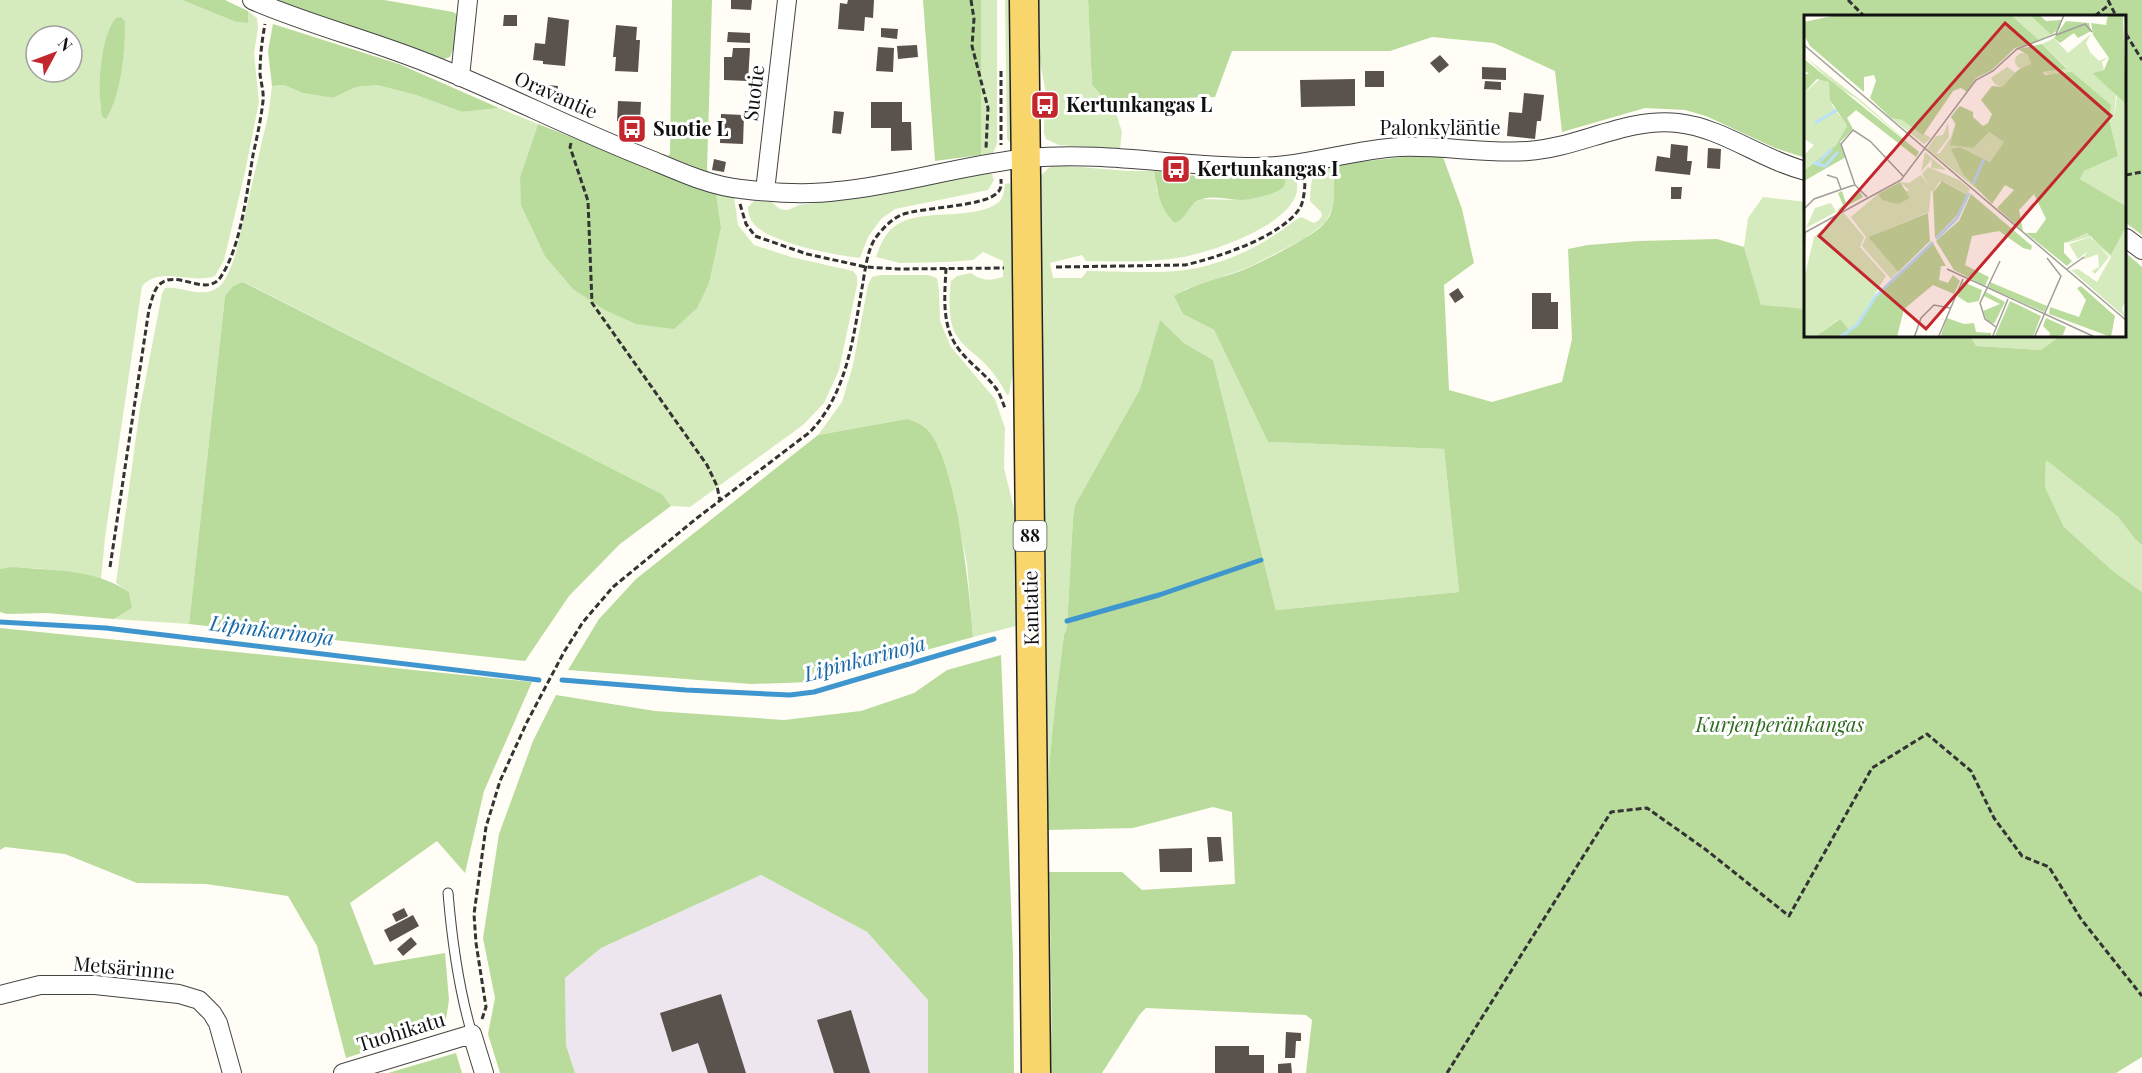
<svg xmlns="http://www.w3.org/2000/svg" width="2142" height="1073" viewBox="0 0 2142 1073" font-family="'Playfair Display',serif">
  <rect width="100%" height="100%" fill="#fffdf5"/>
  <path fill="#eee6ef" d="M761,875L867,932L928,1000V1073H575L566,1045L565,978L601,948Z"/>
  <path fill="#d5ebbd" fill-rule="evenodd" d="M0,0H182L236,22L248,23V11L257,18L258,28L254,53L259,102L245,172L224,260L215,276C190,285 162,265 142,286L105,538L101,579C69,571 33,565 0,569ZM125,22L122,67L114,101L100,107L102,62ZM36,36H72V72H36Z
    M981,0H997V144L993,153L981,155Z
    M1005,0H1015L1012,140L1009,142L1007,138Z
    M1036,0H1088L1092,85L1101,95L1112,100L1122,132L1120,149L1059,145L1046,139L1044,133L1045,88L1039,56Z
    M284,85L303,93L333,98L356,87L377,85L416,95L462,112L499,108L538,124L520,177L721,227L716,193L734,197L738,225L754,245L791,257L853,271L857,276V285L839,370L824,403L803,425L690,507L671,506L662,494L244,282L233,286L225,296L189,624L114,619L132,608L129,592L116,583L140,408L162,294L165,288C174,287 180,289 189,291C221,297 225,282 235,256L268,116L272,86Z
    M1340,164L1333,177L1335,204L1325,223L1304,239L1247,268L1186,289L1175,297L1183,314L1214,330L1268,442L1444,449L1459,592L1276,610L1213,360L1184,343L1160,321L1140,389L1075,505L1073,517L1067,628L1064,635L1053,726L1047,800L1052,1018L1049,1073L1040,176L1050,167L1055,165L1128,171H1154L1157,192L1192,205L1201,199L1244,200L1285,183L1283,174L1293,173C1320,217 1212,252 1183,257C1151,263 1118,261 1086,261L1082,255L1050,263L1053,278H1082L1087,271C1119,271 1153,274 1185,270C1227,264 1264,245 1297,219L1301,217L1314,223L1319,220L1322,216L1321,212L1310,201C1312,172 1311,169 1340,164Z
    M987,173L992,174L994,180L988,190L895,209L881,219L868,237L860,258C834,255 777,244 757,227C751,222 748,215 748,207L754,201L772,202C782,213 787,211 799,205L887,194L965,175Z
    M1009,183L1016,193V357L1009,394L1007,395C1002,385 996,376 988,367C978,355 963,348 955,333C948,319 949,296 951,281L957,276L971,273C982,281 990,281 1003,277V261L983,252L973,260L947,262L900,263L876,257C880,246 884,234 895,226C920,207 974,222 999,202C1004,197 1004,190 1005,184Z
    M1763,197L1806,202V309L1761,306L1744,247L1748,218Z
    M880,275H928L937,278L939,290L940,321L951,347L995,399L1005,428L1004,468L1017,521L1020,625L973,637L967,564L953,496L938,446L907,419L818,435L842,402L853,365L868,285L872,277Z
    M1970,336H2060L2041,350L1975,346Z
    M2046,460L2118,517L2135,539L2142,545V592L2113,571L2064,527L2045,487Z"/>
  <path fill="#b9dc9c" d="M182,0H225L248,11V23L236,22Z
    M278,0H384L453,12L459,16L454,47L450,57L444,59H435L326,22Z
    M672,0H712L707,170L710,173L668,156L670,154Z
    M923,0H981V155L935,161Z
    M1088,0H2142V235L2126,223V16H1806V158L1775,148L1706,116L1685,110L1645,108L1562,132L1555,71L1494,43L1432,37L1390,51H1232L1215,97L1112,100L1101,95L1092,85Z
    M121,17L125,22C125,51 122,93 106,119L102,116C97,91 100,37 116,18Z
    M273,24L399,64L499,108L462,112L416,95L377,85L356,87L333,98L303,93L284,85L272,86L268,51Z
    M538,124L716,193L721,227L709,283L697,308L674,329L636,324L605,310L573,289L545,256L521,205L520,177Z
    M1412,156L1443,157L1462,209L1474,263L1444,285L1449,390L1492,402L1562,382L1572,339L1568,249L1588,245L1638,241L1717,239L1744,247L1761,305L1806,309V336H1970L1976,346L2041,350L2060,336H2126V253L2142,267V545L2135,539L2118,517L2046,460L2045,487L2064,527L2113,571L2142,592V1057L2116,1073H1306L1312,1020L1306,1015L1146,1008L1140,1014L1102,1073H1049L1052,1018L1049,872H1122L1142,890L1235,884L1232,812L1213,807L1133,828L1048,830C1046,765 1056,700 1064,635L1067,628L1073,517L1075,505L1140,389L1160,320L1184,343L1213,360L1276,610L1459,592L1444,449L1268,442L1214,330L1183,314L1174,296C1197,282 1224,278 1248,268C1263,261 1279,253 1293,245C1304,239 1316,232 1324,224C1344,201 1325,179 1340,164Z
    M1154,171L1206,177H1255L1283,174C1284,177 1286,180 1285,183C1285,193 1252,199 1244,200C1230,200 1215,195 1202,199C1189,202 1187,219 1175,223C1160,210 1157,190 1154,171Z
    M243,282L662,494L671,506L620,544L569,596L525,661L189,624L225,296L233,286Z
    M907,419C912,421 919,423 924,427C956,450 970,596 973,637L812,682L751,684L568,670L599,619L636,579L818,435Z
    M11,567C50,570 96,569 129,592L132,608L114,619L47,613L7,614L0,612V569Z
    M0,628L532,682L484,791L465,873L437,841L350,903L374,965L445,953L449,1000L445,1026L346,1058L317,946L288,896L206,884L137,883L65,854L5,847L0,850Z
    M1001,655L1013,955L1014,1073H928V1000L867,932L761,875L601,948L565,978L566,1045L575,1073H500L488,1034L495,998L483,938L499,834L533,741L556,695L655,711L784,720L861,711L914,693L947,670Z
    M456,1053L462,1073H388Z"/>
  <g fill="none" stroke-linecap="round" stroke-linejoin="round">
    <path stroke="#3f96cf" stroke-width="5" d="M1067,621L1159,595L1261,560
      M0,622L106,628L539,680
      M562,680L686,690L790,695L814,692L994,639"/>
  </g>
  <path fill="#5a524d" d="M731,0H752L751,10L731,9Z
    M848,0H874L873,18L865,17L864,31L838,29L840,3L847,4Z
    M504,15H517V26H503Z
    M548,17L569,20L565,66L543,64V61L533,60L535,43L545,44Z
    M616,25L637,27L636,40H640L638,72L615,71L616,57H613Z
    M881,28L898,29L897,39L881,37Z
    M728,32L750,33V43L727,42Z
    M917,45L918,57L898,59L897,46Z
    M878,47L894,48L893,72L876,71Z
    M733,48H750L748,81L724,80V57H732Z
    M1440,55L1449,65L1439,73L1430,63Z
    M1482,67L1506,68V80L1482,79Z
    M1365,71H1384V87H1365Z
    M1355,79V106L1301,107L1300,80Z
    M1485,81L1501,82V90L1484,89Z
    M548,85L558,86L557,95L548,94Z
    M1524,93L1544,95L1541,121H1537L1535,139L1507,136L1509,112L1522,113Z
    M618,101L641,102L640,122L617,121Z
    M871,102H902V122H911L912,150L891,151V128H871Z
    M834,111L844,112L841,134L832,133Z
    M721,114L744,115L743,144L720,143Z
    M1474,120L1475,130L1462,131L1461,121Z
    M1671,144L1688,146L1687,161H1692L1690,175L1655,171L1657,156L1670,158Z
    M1708,148L1721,149L1720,169L1707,168Z
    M714,159L726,162L724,172L712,170Z
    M1671,187H1682L1681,199H1671Z
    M1458,288L1464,297L1455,303L1449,294Z
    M1532,293H1551V302H1558V329H1532Z
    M1207,837H1221L1223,861L1209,862Z
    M1192,848V872H1160L1159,849Z
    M404,908L408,916L396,922L392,914Z
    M413,915L419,926L390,942L384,930Z
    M411,937L417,944L403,956L397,949Z
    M721,994L746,1073H708L698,1043L672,1052L660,1013Z
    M851,1010L870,1073H834L817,1020Z
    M1286,1032L1301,1033V1041H1296L1295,1058H1285Z
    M1215,1046H1249V1055H1264V1073H1215Z
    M1291,1063L1292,1073H1278V1064Z"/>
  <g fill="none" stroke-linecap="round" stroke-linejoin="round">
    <g stroke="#444" stroke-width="11">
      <path id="lane" d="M448,893C452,941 458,987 472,1034"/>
    </g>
    <g stroke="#444" stroke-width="20">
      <path id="street" d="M252,0C312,26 375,41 435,66C507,95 577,131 649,159C678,171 710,186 741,189C773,193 807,195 838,191C902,185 965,164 1029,158C1104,151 1180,167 1255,167C1304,167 1350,150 1399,147C1442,145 1485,154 1528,151C1578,148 1627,117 1678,123C1723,128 1762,160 1806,171
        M460,77L468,0
        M765,191L787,0
        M2126,238L2142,250
        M0,995L40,985H95L179,994L199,1000L212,1013L218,1023L232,1073
        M343,1073L472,1034L484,1073"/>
    </g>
    <g stroke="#222" stroke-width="31">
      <path id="primary" d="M1024,0L1036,1073"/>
    </g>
    <path stroke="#333" stroke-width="3" stroke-dasharray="6 3" stroke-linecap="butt" d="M971,0L974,19L972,46L988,108L986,148
      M1848,0L1864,16
      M2108,0L2116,16
      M2095,16L2110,4
      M2126,34L2142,60
      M1001,71V145
      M571,143L570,147L588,201L592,303L707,465L717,486L720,501
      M2126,175L2142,172
      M740,204L746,224L755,236L807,254L866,267L898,269L1004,268
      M1056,267L1185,265C1216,258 1285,236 1301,206C1304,199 1305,187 1305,179
      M946,268C945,290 942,317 952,338C961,358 982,370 995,387C1000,393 1002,401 1005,408
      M110,567L149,309C152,301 153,290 160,284C177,269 205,297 220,278C241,248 247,191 253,155C257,137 261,119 263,101C264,92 261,83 260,74C260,57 262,40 265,24
      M482,1019L486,1007L476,943L474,914L486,827L500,781L527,722L564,652L583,622L613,587L697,518L810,432C847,393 853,339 862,288C865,272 867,248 877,236C884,227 891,220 901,215C921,207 986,207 998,192C1002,188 1001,184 1001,179
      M1447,1073L1611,812L1647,808L1705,849L1789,916L1872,768L1927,734L1971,771L1994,818L2022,856L2049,867L2081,919L2142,996"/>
    <use href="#lane" stroke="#fff" stroke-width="9"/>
    <use href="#street" stroke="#fff" stroke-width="18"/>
    <use href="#primary" stroke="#f9d66b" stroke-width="28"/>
  </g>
  <defs>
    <g id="bus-square" transform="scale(1.5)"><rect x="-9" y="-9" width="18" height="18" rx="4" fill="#c4262e" stroke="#fff"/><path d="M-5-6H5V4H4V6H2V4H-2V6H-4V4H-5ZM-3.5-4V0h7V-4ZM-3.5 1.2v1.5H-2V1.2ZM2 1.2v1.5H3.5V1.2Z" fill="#fff"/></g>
  </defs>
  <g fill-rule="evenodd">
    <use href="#bus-square" x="1045" y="105"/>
    <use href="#bus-square" x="632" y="129"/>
    <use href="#bus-square" x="1176" y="169"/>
  </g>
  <g text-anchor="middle" stroke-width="6" stroke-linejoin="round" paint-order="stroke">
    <rect fill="#fff" stroke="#585858" stroke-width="1.5" x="1013.5" y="521" width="33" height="30" rx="4.5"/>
    <g font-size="18" font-weight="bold" fill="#111">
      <text x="1030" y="542">88</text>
    </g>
    <g font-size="20" fill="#111" stroke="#fff">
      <text transform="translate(754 93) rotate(-83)" y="7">Suotie</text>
      <text transform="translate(556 95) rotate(24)" y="7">Oravantie</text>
      <text x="1440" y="135">Palonkyläntie</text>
      <text transform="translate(1031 608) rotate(-91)" y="7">Kantatie</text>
      <text transform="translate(124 968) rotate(5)" y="7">Metsärinne</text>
      <text transform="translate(401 1032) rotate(-17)" y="7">Tuohikatu</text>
    </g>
    <g font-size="20" font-weight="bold" fill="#111" stroke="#fff" text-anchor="start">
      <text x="1066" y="112">Kertunkangas L</text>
      <text x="653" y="136">Suotie L</text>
      <text x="1197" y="176">Kertunkangas I</text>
    </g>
    <g font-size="20" font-style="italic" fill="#2f6b1f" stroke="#fff">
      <text x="1780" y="732">Kurjenperänkangas</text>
    </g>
    <g font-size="21" font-style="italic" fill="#1768a6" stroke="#fff">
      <text transform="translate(272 631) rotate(7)" y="7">Lipinkarinoja</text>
      <text transform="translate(865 659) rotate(-15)" y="7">Lipinkarinoja</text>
    </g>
  </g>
  <g transform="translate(1804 15)">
    <rect width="322" height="322" fill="#fffdf5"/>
    <path d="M207,0H226L247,20L236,26ZM287,19L282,28L286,37L295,46L305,42L298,47L300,55L288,58L312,79L310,104L313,81L322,89V191L276,164L280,156L314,141L305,104L255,61L238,58L263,53L238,29L250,23L264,38ZM211 46a8 8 0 1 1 16 0a8 8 0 1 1-16 0ZM0,41L59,87L115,137L53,84L35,73ZM203,52L212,58L198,73L191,69L187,63ZM17,63L25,67L28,90L43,111L32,130L0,156V140L10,130L0,124V78ZM147,102L152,109L149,131L185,117L200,127L186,147L156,132L148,134L159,158L179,179L123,134L132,121L139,120L144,108L145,122L132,139L136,138L147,122L151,109ZM87,103L98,105L127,123L120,129ZM121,137L142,155L127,153L128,144L117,157ZM124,152L155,165L166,174L163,180L141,167H135L129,178L118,159ZM117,160L127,174L125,197L64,222L94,257L87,264L58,231L62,222L47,202L74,179L78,185L105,175L96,167L105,168ZM27,188L32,197L2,213L11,193ZM39,197L60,222L56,232L82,261L53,309L45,315L35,304L11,322L0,323L1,260L10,222ZM322,212V284L318,294L322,303L267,255L274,254L293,267L307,242L290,227L288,221L263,228L260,236L264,224L283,218L288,219L307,240ZM286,222L305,242L291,259L288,256L295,252L294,239L278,245L283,237L274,244L265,229Z" fill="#d5ebbd"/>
    <path d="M33,0H207L236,26L211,33L188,55L172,63L163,77L157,73L149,76L119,120L98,105L87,103L66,83L72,66L70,60L60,62V77L6,31L0,20V7ZM226,0H235L242,6L257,5L256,13L247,20ZM304,0H319L322,89L288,58L300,55L305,43L289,20L287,8L302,10ZM262,6L285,8L287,16L274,23L270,18L256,28L250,23ZM238,29L263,54L239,57L241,60L268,57L307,90L305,104L314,141L280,156L276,164L322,191V212L307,240L283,218L260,228V238L268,246L263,251L222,218H232L242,204L230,179L215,195L219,216L193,193L210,175L201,170L188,189L159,159L147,134L156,132L186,147L200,127L185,117L169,133L146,130L152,109L147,102L153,94L156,91L169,97V102L179,111L184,108L188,99L177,85L188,71L198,72L214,55L227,49L224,40L214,34ZM0,44L115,137L112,142L52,95L43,103L49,114L36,127L42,142L0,166V156L32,130L43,111L26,85L25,67L13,64L0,78V59H5L0,55ZM138,166L163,180L153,200L131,223L129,178ZM96,167L106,183L94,189L78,185L74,179ZM38,176L42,188L56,177L59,182L32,197L39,190L34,178ZM167,179L228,231L227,235L219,233L195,216L168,221L161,250L185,262L181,271L150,255L132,226L155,206ZM124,198L126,226L94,257L64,222ZM129,228L142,251H137L135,265L144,268L149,260L156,266L150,279L129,270L100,294L93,322H37L54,310L72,281ZM159,267L178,275L175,286L164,288L153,281ZM186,267L243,291L240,297L185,273ZM277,271L311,301L307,322L245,299L246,292L275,302L282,285L273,273ZM182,277L201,287L190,309L183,306L179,296L196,289L180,281ZM206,286L237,301L229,322L190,323ZM143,303L160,309L170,308L172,317L187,318V322L136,323ZM242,303L262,312L259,320L245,322L246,318L239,311ZM36,304L45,315L33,322H11Z" fill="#b9dc9c"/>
    <path fill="none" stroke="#b9e0f7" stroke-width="3" d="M11,108L33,95M9,148L21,151L34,137M14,148L28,134M169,169L180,144M132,224L153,203L165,178M35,323L53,310L72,281L129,227"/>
    <path fill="none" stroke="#a09f9a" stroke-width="1.5" d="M321,0L323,22M252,20L281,9L288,17M0,30L323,306M23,160L33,163L37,174M51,170L37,129L49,115L66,126L100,162M0,194L10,184L47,171L51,170L63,182M0,218L97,165L172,65L189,56L213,34L252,19L260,0M0,241L1,217M143,254L293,323M263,254L280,242M192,312L181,304L176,288L196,246M110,323L117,303L130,290L146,293M134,323L159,264M188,323L204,284M230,323L257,261L243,243"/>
    <path fill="#c4262e" fill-opacity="0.15" stroke="#c4262e" stroke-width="3" d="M201,8L307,101L122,314L15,221Z"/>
    <rect width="322" height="322" fill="none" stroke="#111" stroke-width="3"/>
  </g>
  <g transform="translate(54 54) rotate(49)"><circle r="28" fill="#ffffff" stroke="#a0a0a0" stroke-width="1.5"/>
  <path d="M0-4.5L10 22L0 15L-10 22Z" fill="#c4262e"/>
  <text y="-9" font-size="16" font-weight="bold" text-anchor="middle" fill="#111111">N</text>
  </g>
</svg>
